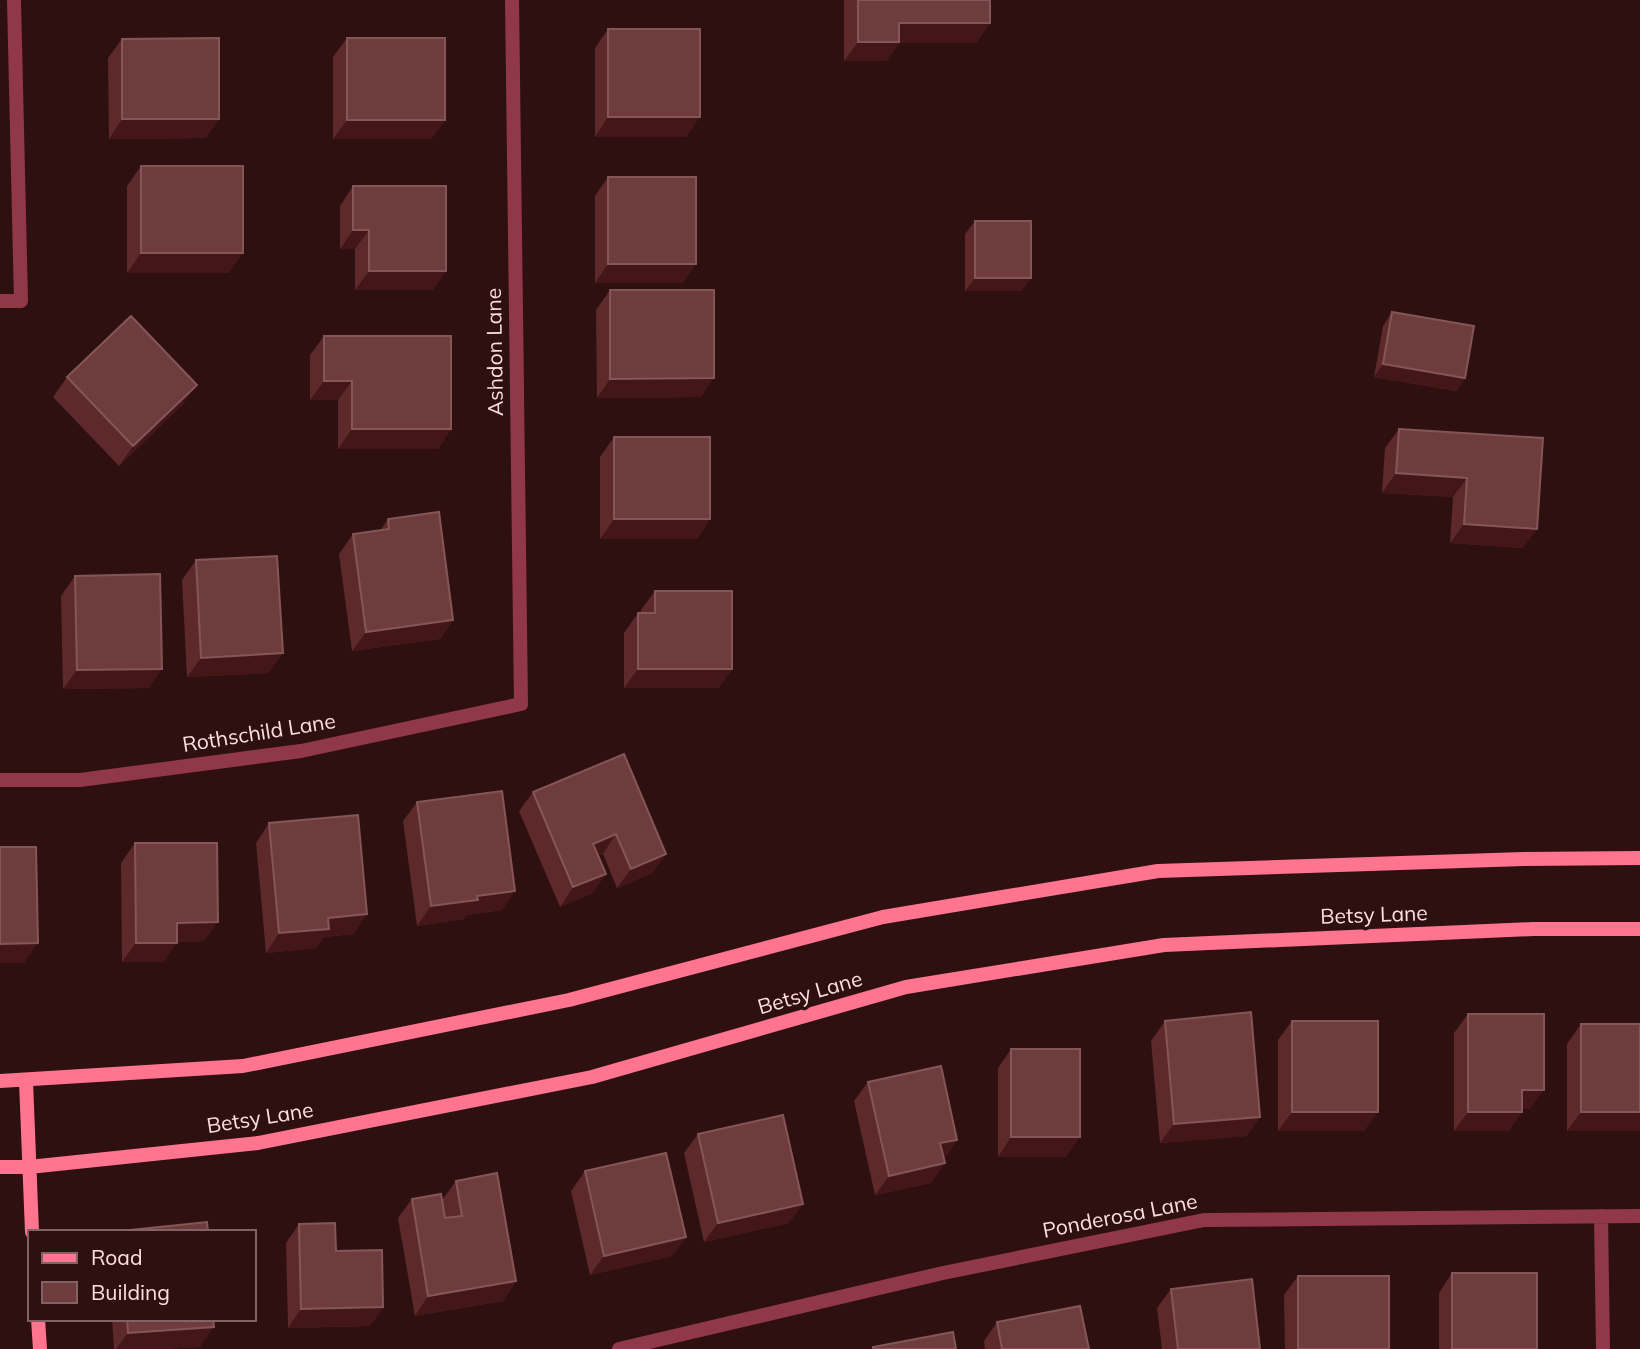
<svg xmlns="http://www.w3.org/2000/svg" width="1640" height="1349" viewBox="0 0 1640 1349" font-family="Mulish,sans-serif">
  <rect width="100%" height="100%" fill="#2f1011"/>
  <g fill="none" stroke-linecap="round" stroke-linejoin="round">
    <path stroke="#913848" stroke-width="14" d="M0,301H21L14,0
      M0,780H80L301,751L521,704L512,0
      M1601,1216L1603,1349
      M619,1349L943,1273L1204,1220L1640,1216"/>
    <path stroke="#ff7590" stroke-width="14" d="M0,1081L243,1066L569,1000L883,917L1158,871L1524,859L1640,858
      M26,1081L32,1232
      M0,1167H29L258,1143L592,1077L906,987L1164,945L1533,929H1640
      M38,1319L40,1349"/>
  </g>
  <path fill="#5d292a" d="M844,0H990V23L976,43H899L886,61H844Z
    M608,29L686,137H595V48Z
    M347,38L445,120L431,139H333V57Z
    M122,39L206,138L109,139L108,58Z
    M141,166L229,273H127V186Z
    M608,177L696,264L682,283H595V196Z
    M353,186L433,290H355V249H340V206Z
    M975,221L1031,278L1021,291H965V234Z
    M610,290L701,397L597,398L596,310Z
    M1392,312L1465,378L1456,391L1374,377L1383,326Z
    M324,336L451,429L438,449H338V400H310V355Z
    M67,377L183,404L119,466L53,397Z
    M1399,429L1543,438L1523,548L1450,543L1453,497L1382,493L1385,448Z
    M614,437L710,519L697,539H600V457Z
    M388,519L453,620L440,639L352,651L339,554L353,534L380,531Z
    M196,560L269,673L187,677L182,580Z
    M75,576L149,688L63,689L61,596Z
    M655,591L732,669L718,688H624V633L638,613H641V610Z
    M533,792L666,854L652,873L617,888L603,854L598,856L606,874L592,893L560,907L519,811Z
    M417,802L502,910L467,915L464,919L417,926L403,821Z
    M269,823L367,914L353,934L324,937L316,948L266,953L256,843Z
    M135,843L204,941L177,942L163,962H122L121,863Z
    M1468,1014L1530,1109H1522L1509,1131H1454V1033Z
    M1165,1021L1260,1117L1246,1136L1160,1143L1151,1041Z
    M1292,1021L1364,1131H1278V1040Z
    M1581,1024L1640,1131H1567V1044Z
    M1011,1049L1066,1157H998V1068Z
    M868,1082L957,1140L944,1159L931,1183L875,1195L854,1101Z
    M698,1134L789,1223L704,1242L684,1153Z
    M585,1171L686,1237L672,1256L590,1275L571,1191Z
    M456,1181L516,1281L503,1301L415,1316L398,1218L412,1199L442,1200Z
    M299,1224L383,1307L370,1326L288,1328L286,1243Z
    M1452,1273L1537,1349H1439V1293Z
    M1298,1276L1389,1349H1285L1284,1295Z
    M1171,1289L1260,1349H1162L1157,1308Z
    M112,1319H213L200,1347L163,1349H114Z
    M997,1322L1089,1349H985L984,1341Z"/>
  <path fill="#431718" d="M899,23H990L976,43H899L886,61H844L858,42Z
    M608,117H700L686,137H595Z
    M122,119H219L206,138L109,139Z
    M347,120H445L431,139H333Z
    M353,230H369L355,249H340Z
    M141,253H243L229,273H127Z
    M608,264H696L682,283H595Z
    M369,271H446L433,290H355Z
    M975,278H1031L1021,291H965Z
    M1383,364L1465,378L1456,391L1374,377Z
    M714,378L701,397L597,398L610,379Z
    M324,381H352L338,400H310Z
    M197,385L183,404L119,466L133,446Z
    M352,429H451L438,449H338Z
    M1396,473L1467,478L1453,497L1382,493Z
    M614,519H710L697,539H600Z
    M1464,524L1537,529L1523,548L1450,543Z
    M453,620L440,639L352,651L366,632Z
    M283,653L269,673L187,677L201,658Z
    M162,669L149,688L63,689L77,670Z
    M638,669H732L718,688H624Z
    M616,834L603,854L580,863L593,844Z
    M666,854L652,873L617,888L631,869Z
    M606,874L592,893L560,907L573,887Z
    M515,891L502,910L467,915L464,919L417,926L431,906L477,896Z
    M367,914L353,934L324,937L316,948L266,953L279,933L328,918Z
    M218,922L204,941L163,942L177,923Z
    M38,943L24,963H0V944Z
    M136,943H177L163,962H122Z
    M1522,1090H1544L1530,1109H1509Z
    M1292,1112H1378L1364,1131H1278Z
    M1468,1112H1522L1509,1131H1454Z
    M1581,1112H1640V1131H1567Z
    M1260,1117L1246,1136L1160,1143L1174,1124Z
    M1011,1137H1080L1066,1157H998Z
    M957,1140L944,1159L940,1143Z
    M945,1163L931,1183L875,1195L889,1176Z
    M803,1204L789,1223L704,1242L718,1223Z
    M686,1237L672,1256L590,1275L604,1256Z
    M516,1281L503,1301L415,1316L428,1296Z
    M383,1307L370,1326L288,1328L301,1309Z
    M214,1327L200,1347L163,1349H116L128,1333Z"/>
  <path fill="#6f3c3d" stroke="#855657" stroke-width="2" d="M858,0H990V23H899V42H858Z
    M608,29H700V117H608Z
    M219,38V119H122V39Z
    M347,38H445V120H347Z
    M141,166H243V253H141Z
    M608,177H696V264H608Z
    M353,186H446V271H369V230H353Z
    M975,221H1031V278H975Z
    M610,290H714V378L610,379Z
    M1392,312L1474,326L1465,378L1383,364Z
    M131,316L197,385L133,446L67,377Z
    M324,336H451V429H352V381H324Z
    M1399,429L1543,438L1537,529L1464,524L1467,478L1396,473Z
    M614,437H710V519H614Z
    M439,512L453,620L366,632L353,534L389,529L388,519Z
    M277,556L283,653L201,658L196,560Z
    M160,574L162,669L77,670L75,576Z
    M655,591H732V669H638V613H655Z
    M624,754L666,854L631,869L616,834L593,844L606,874L573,887L533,792Z
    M502,791L515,891L477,896L478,900L431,906L417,802Z
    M358,815L367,914L328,918L329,929L279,933L269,823Z
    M135,843H217L218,922L177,923V943H136Z
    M0,847H36L38,943L0,944Z
    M1251,1012L1260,1117L1174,1124L1165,1021Z
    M1468,1014H1544V1090H1522V1112H1468Z
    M1292,1021H1378V1112H1292Z
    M1581,1024H1640V1112H1581Z
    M1011,1049H1080V1137H1011Z
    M941,1066L957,1140L940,1143L945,1163L889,1176L868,1082Z
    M783,1115L803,1204L718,1223L698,1134Z
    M666,1153L686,1237L604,1256L585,1171Z
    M497,1173L516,1281L428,1296L412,1199L441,1194L445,1218L462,1216L456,1181Z
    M207,1222L208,1232H121V1231Z
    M335,1223L336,1251L382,1250L383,1307L301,1309L299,1224Z
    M1452,1273H1537V1349H1452Z
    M1298,1276H1389V1349H1298Z
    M1252,1279L1260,1349H1178L1171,1289Z
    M1080,1306L1089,1349H1002L997,1322Z
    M127,1319H213L214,1327L128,1333Z
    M953,1332L956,1349H873V1347Z"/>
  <g text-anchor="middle" stroke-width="7" stroke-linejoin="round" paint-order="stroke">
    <g font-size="21" fill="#ffdee1" stroke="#2f1011">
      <text transform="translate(495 352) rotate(-91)" y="7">Ashdon Lane</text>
      <text transform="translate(259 733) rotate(-9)" y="7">Rothschild Lane</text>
      <text transform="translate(1374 915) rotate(-2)" y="7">Betsy Lane</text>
      <text transform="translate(810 993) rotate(-16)" y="7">Betsy Lane</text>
      <text transform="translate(260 1118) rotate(-9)" y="7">Betsy Lane</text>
      <text transform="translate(1120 1216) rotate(-11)" y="7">Ponderosa Lane</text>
    </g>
  </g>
  <rect x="28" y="1230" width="228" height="91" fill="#2f1011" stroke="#826264" stroke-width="2"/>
  <rect x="42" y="1253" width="35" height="10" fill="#ff7590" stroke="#826264" stroke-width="2"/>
  <text x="91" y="1265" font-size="21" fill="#ffdee1">Road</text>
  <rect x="42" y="1282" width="35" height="21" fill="#6f3c3d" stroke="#826264" stroke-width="2"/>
  <text x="91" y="1300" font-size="21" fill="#ffdee1">Building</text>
</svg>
